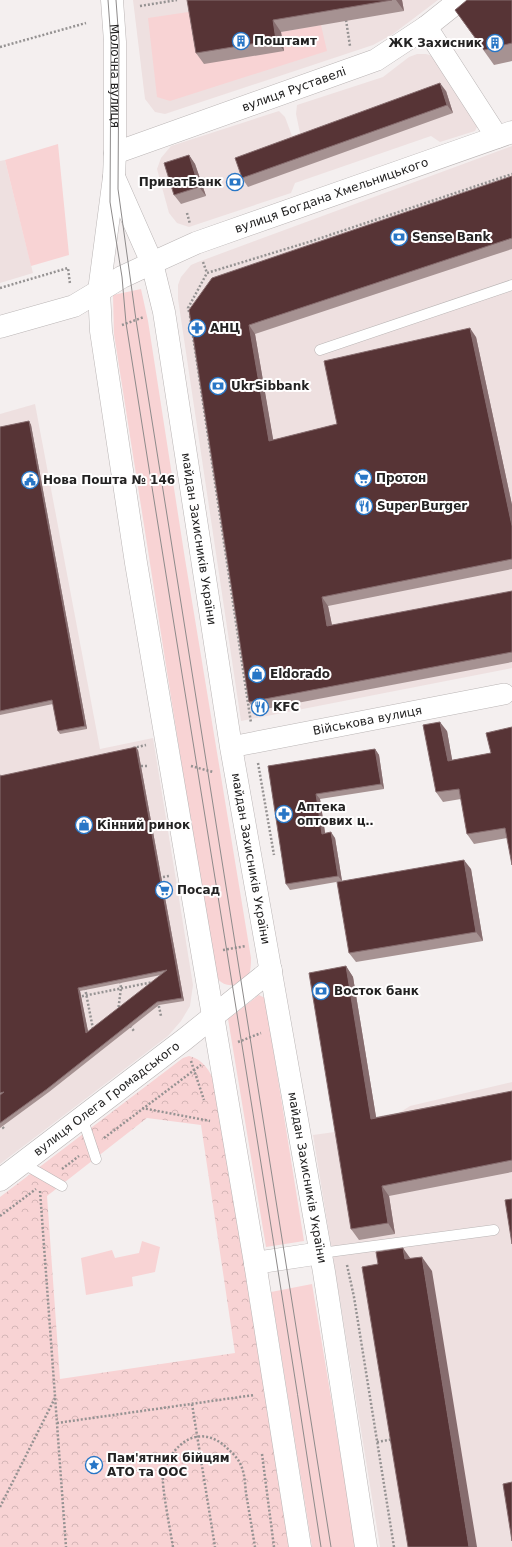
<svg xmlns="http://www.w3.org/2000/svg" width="512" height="1547" viewBox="0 0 512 1547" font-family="'DejaVu Sans',sans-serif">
  <defs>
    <pattern id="park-crowns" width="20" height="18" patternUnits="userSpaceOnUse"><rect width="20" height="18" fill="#f8d3d4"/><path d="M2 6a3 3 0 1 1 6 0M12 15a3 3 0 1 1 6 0" fill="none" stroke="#d4b5b6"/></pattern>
  </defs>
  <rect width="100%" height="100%" fill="#f4efef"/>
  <path fill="#eee0e0" d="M133,0H438L393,34L373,45L165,114L155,112L145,99Z
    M417,54H426L433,56L478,125L475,131L440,142L431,136L295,183L291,193L189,227L177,223L169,213L157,169L161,158L171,146L279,111L285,117L292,136L300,133L296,114L297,105L383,77L409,57Z
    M512,146V668L241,721L178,299V285L181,277L191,265L198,262Z
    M5,160L33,273L0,283V161Z
    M35,404L100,749L153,738L193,985L190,1006L181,1021L168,1036L0,1164V414Z
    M512,1082V1547H380L313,1135L378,1126L410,1106Z"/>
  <path fill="#f8d3d4" d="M195,11L284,51L281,32L321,25L327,51L170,101L157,97L148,18Z
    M58,144L69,255L31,266L5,160Z
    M141,289L148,321L185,559L251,958C251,964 251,971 248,976C241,986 226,989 218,979C213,972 212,960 211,952L114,334L113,295Z
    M259,995L265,998L304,1241L266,1247L228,1019Z
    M142,1241L160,1247L155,1272L132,1277L133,1286L86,1295L81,1258L112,1250L115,1258L139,1253Z
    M312,1284L356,1547H312L271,1292Z"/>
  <path fill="url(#park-crowns)" fill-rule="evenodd" d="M189,1056C203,1059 210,1071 215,1083L291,1547H0V1197L183,1058ZM147,1118L201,1125L235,1353L60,1379L47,1196Z"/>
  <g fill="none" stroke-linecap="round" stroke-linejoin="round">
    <g stroke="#bab5b5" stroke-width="11">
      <path id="lane" d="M320,350L512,285
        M82,1117L96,1159
        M22,1163L62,1186
        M321,1253L494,1230"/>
    </g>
    <g stroke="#bab5b5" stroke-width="22">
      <g id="street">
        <path id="s1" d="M231,747L504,694"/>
      </g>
    </g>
    <g stroke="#bab5b5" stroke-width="23">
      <g id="secondary">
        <path d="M426,27L497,137"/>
        <path id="s2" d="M115,153L376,60L426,27L460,0"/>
        <path id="s3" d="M152,263L196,243L512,132"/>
        <path d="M0,327L74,306L99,291"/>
        <path id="s4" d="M0,1180L185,1039L271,970"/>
      </g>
    </g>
    <g stroke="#bab5b5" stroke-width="23">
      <g id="primary">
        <path id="s5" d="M112,0L115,42V153L114,177L99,291L101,331L136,563L255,1263L300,1547"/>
        <path id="s6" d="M114,177L152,263L164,312L231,747L324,1272L366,1547"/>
        <path d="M99,291L122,277L152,263"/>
        <path d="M255,1263L321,1253"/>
      </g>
    </g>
    <path stroke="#959292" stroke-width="2.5" stroke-dasharray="2 2" stroke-linecap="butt" d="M140,6L177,0
      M346,20L350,46
      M0,47L86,23
      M187,213L190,224
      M203,262L207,273
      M0,288L68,268L70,284
      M189,312L188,308L207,273L312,241L512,174
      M190,316L251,723
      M122,325L144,317
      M133,748L146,745
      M258,763L274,855
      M141,766H149
      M191,766L213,772
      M163,877L169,876
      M223,950L246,946
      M85,988L93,1029
      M78,997L153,982
      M158,1002L161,1016
      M118,1011L121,988L120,981
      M130,1026L134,1031
      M238,1042L261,1033
      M191,1061L204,1100
      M142,1108L210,1121
      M0,1124L5,1130
      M104,1138L201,1065
      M62,1169L79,1156
      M40,1191L66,1547
      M0,1216L36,1189
      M347,1265L354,1297L394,1547
      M192,1404L215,1547
      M57,1423L254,1395
      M377,1442L394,1439
      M262,1454L274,1547
      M0,1507L55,1398
      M173,1547C171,1534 161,1484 163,1474C172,1442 201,1422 228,1449C234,1454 240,1461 242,1468C245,1476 245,1485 246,1493C249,1511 252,1529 255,1547"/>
    <use href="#lane" stroke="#fff" stroke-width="10"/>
    <use href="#street" stroke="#fff" stroke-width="21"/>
    <use href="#secondary" stroke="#fff" stroke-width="22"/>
    <use href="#primary" stroke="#fff" stroke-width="22"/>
    <path stroke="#8d8a8a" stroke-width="1" d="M108,0L111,41L110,202L122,277L126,323C190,731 259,1139 321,1547
      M116,0L119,41L118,189L136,320L331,1547"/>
  </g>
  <path fill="#a69292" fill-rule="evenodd" d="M187,0H402L404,11L281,32L284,51L204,64L196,53Z
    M512,0V61L494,65L455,10Z
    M446,91L453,113L248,187L242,178Z
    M189,155L195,164L206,196L181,204L174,195Z
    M512,176V249L255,334L273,440L337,424L476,337L512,505V569L328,606L332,625L512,591V662L255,711L249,702L189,310Z
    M29,421L31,425L87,729L60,734L58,731L53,704L0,715V427Z
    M512,727L507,838L474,844L467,834L461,799L443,802L436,792L447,731L452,760L491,753Z
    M375,749L379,755L384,789L320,799L325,833L335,838L342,881L290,890L286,884L268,766Z
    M138,750L184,1001L159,1005L49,1092L0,1128V774L1,776ZM161,975L88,1032L80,991Z
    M471,869L483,941L356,962L349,953Z
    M346,966L353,977L376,1117L512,1091V1172L389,1196L395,1234L359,1240L351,1229Z"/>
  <path fill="#866c6e" d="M396,0H402L404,11Z
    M273,20L281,32L284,51L276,40Z
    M440,83L446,91L453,113L447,105Z
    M189,155L195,164L206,196L199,187Z
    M249,325L255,334L275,450L269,441Z
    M470,328L476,337L512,505V526Z
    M29,421L31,425L87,729L85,726Z
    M322,597L328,606L334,635L327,626Z
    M440,722L447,731L454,770L448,761Z
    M136,747L138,750L184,1001L182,998Z
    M375,749L379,755L384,789L381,784Z
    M316,794L320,799L326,839L322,834Z
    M331,832L335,838L342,881L338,876Z
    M464,860L471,869L483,941L476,932Z
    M346,966L353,977L378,1129L371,1119Z
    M78,988L80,991L89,1036L86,1033Z
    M382,1186L389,1196L395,1234L388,1223Z
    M403,1248L413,1262L405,1259Z
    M422,1257L432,1271L477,1547H469Z"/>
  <path fill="#573436" stroke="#866c6e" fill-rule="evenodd" d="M187,0H392L273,20L276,40L196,53Z
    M467,0H512V43L484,50L455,10Z
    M440,83L447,105L242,178L235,158Z
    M189,155L199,187L174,195L164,163Z
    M512,176V238L249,325L269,441L337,424L324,361L470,328L512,526V559L322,597L327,626L512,591V652L249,702L189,310L212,278Z
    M29,421L85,726L58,731L52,700L0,711V427Z
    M440,722L448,761L491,753L486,733L512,727V865L505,828L467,834L459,789L436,792L423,725Z
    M136,747L182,998L157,1002L47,1089L0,1123V1095L4,1092L0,1093V776ZM167,970L86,1033L78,988Z
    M375,749L381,784L316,794L322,834L331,832L338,876L286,884L268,766Z
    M464,860L476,932L349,953L337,882Z
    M346,966L371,1119L512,1091V1160L382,1186L388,1223L351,1229L309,973Z
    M512,1199V1244L505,1200Z
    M403,1248L405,1259L422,1257L469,1547H408L362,1267L378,1264L376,1252Z
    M512,1482V1541L503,1484Z"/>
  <defs>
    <g id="building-ring" transform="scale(0.9)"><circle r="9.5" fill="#fffefe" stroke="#2876c6" stroke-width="1.5"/><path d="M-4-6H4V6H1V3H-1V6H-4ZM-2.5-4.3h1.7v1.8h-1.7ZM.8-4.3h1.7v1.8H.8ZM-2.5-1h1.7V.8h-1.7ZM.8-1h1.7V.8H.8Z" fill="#2876c6"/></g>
    <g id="bank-ring" transform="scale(0.9)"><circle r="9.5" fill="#fffefe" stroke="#2876c6" stroke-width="1.5"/><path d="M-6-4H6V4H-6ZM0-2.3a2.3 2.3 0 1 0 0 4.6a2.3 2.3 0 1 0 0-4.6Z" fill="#2876c6"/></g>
    <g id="pharmacy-ring" transform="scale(0.9)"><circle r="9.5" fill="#fffefe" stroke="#2876c6" stroke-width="1.5"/><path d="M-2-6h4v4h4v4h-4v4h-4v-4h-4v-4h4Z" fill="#2876c6"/></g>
    <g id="supermarket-ring" transform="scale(0.9)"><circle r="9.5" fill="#fffefe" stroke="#2876c6" stroke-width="1.5"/><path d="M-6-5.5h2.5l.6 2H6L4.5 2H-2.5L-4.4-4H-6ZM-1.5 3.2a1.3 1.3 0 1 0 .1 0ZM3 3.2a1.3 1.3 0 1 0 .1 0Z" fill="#2876c6"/></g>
    <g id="civic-ring" transform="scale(0.9)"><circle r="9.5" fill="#fffefe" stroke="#2876c6" stroke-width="1.5"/><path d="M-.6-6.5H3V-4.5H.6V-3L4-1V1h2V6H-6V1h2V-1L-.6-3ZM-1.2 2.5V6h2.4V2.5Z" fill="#2876c6"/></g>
    <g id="restaurant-ring" transform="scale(0.9)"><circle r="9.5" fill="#fffefe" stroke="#2876c6" stroke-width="1.5"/><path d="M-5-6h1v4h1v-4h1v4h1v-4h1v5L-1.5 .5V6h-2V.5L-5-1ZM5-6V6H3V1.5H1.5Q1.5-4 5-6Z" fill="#2876c6"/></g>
    <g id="shop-ring" transform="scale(0.9)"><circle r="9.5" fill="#fffefe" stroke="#2876c6" stroke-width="1.5"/><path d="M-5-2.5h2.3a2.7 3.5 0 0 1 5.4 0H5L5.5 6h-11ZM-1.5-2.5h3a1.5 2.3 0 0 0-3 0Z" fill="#2876c6"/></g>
    <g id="sight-ring" transform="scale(0.9)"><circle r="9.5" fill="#fffefe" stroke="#2876c6" stroke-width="1.5"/><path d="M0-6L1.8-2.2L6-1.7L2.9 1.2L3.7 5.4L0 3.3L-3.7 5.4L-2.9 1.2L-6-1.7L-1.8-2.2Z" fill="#2876c6"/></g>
  </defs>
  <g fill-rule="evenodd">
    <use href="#building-ring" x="241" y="41"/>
    <use href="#building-ring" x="495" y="43"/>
    <use href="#bank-ring" x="235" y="182"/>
    <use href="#bank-ring" x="399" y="237"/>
    <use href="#pharmacy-ring" x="197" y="328"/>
    <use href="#bank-ring" x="218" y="386"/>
    <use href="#supermarket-ring" x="363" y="478"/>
    <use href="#civic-ring" x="30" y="480"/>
    <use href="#restaurant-ring" x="364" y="506"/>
    <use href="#shop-ring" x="257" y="674"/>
    <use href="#restaurant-ring" x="260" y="707"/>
    <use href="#pharmacy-ring" x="284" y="814"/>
    <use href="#shop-ring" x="84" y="825"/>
    <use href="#supermarket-ring" x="164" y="890"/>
    <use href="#bank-ring" x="321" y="991"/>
    <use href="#sight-ring" x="94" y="1465"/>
  </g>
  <g text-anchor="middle" stroke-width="4" stroke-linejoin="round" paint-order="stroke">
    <g font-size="12" font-weight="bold" fill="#232222" stroke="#fffefe" text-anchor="start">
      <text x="254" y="45">Поштамт</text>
      <text x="482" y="47" text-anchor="end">ЖК Захисник</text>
      <text x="222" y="186" text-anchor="end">ПриватБанк</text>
      <text x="412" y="241">Sense Bank</text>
      <text x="210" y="332">АНЦ</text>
      <text x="231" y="390">UkrSibbank</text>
      <text x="376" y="482">Протон</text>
      <text x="43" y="484">Нова Пошта № 146</text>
      <text x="377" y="510">Super Burger</text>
      <text x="270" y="678">Eldorado</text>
      <text x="273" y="711">KFC</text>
      <text x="297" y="811">Аптека<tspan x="297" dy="14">оптових ц‥</tspan></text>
      <text x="97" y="829">Кінний ринок</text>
      <text x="177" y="894">Посад</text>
      <text x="334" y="995">Восток банк</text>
      <text x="107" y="1462">Пам'ятник бійцям<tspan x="107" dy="14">АТО та ООС</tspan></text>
    </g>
    <g font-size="12" fill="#232222" stroke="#fffefe">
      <text dy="4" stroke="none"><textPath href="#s5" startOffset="76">Молочна вулиця</textPath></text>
      <text dy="4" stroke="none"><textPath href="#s2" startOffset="190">вулиця Руставелі</textPath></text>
      <text dy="4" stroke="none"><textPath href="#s3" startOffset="192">вулиця Богдана Хмельницького</textPath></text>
      <text dy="4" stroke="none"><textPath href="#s6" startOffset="374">майдан Захисників України</textPath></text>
      <text dy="4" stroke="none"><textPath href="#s1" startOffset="139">Військова вулиця</textPath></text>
      <text dy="4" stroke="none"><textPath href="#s6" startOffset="698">майдан Захисників України</textPath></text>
      <text dy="4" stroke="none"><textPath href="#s4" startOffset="134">вулиця Олега Громадського</textPath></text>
      <text dy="4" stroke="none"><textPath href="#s6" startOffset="1022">майдан Захисників України</textPath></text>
    </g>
  </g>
</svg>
